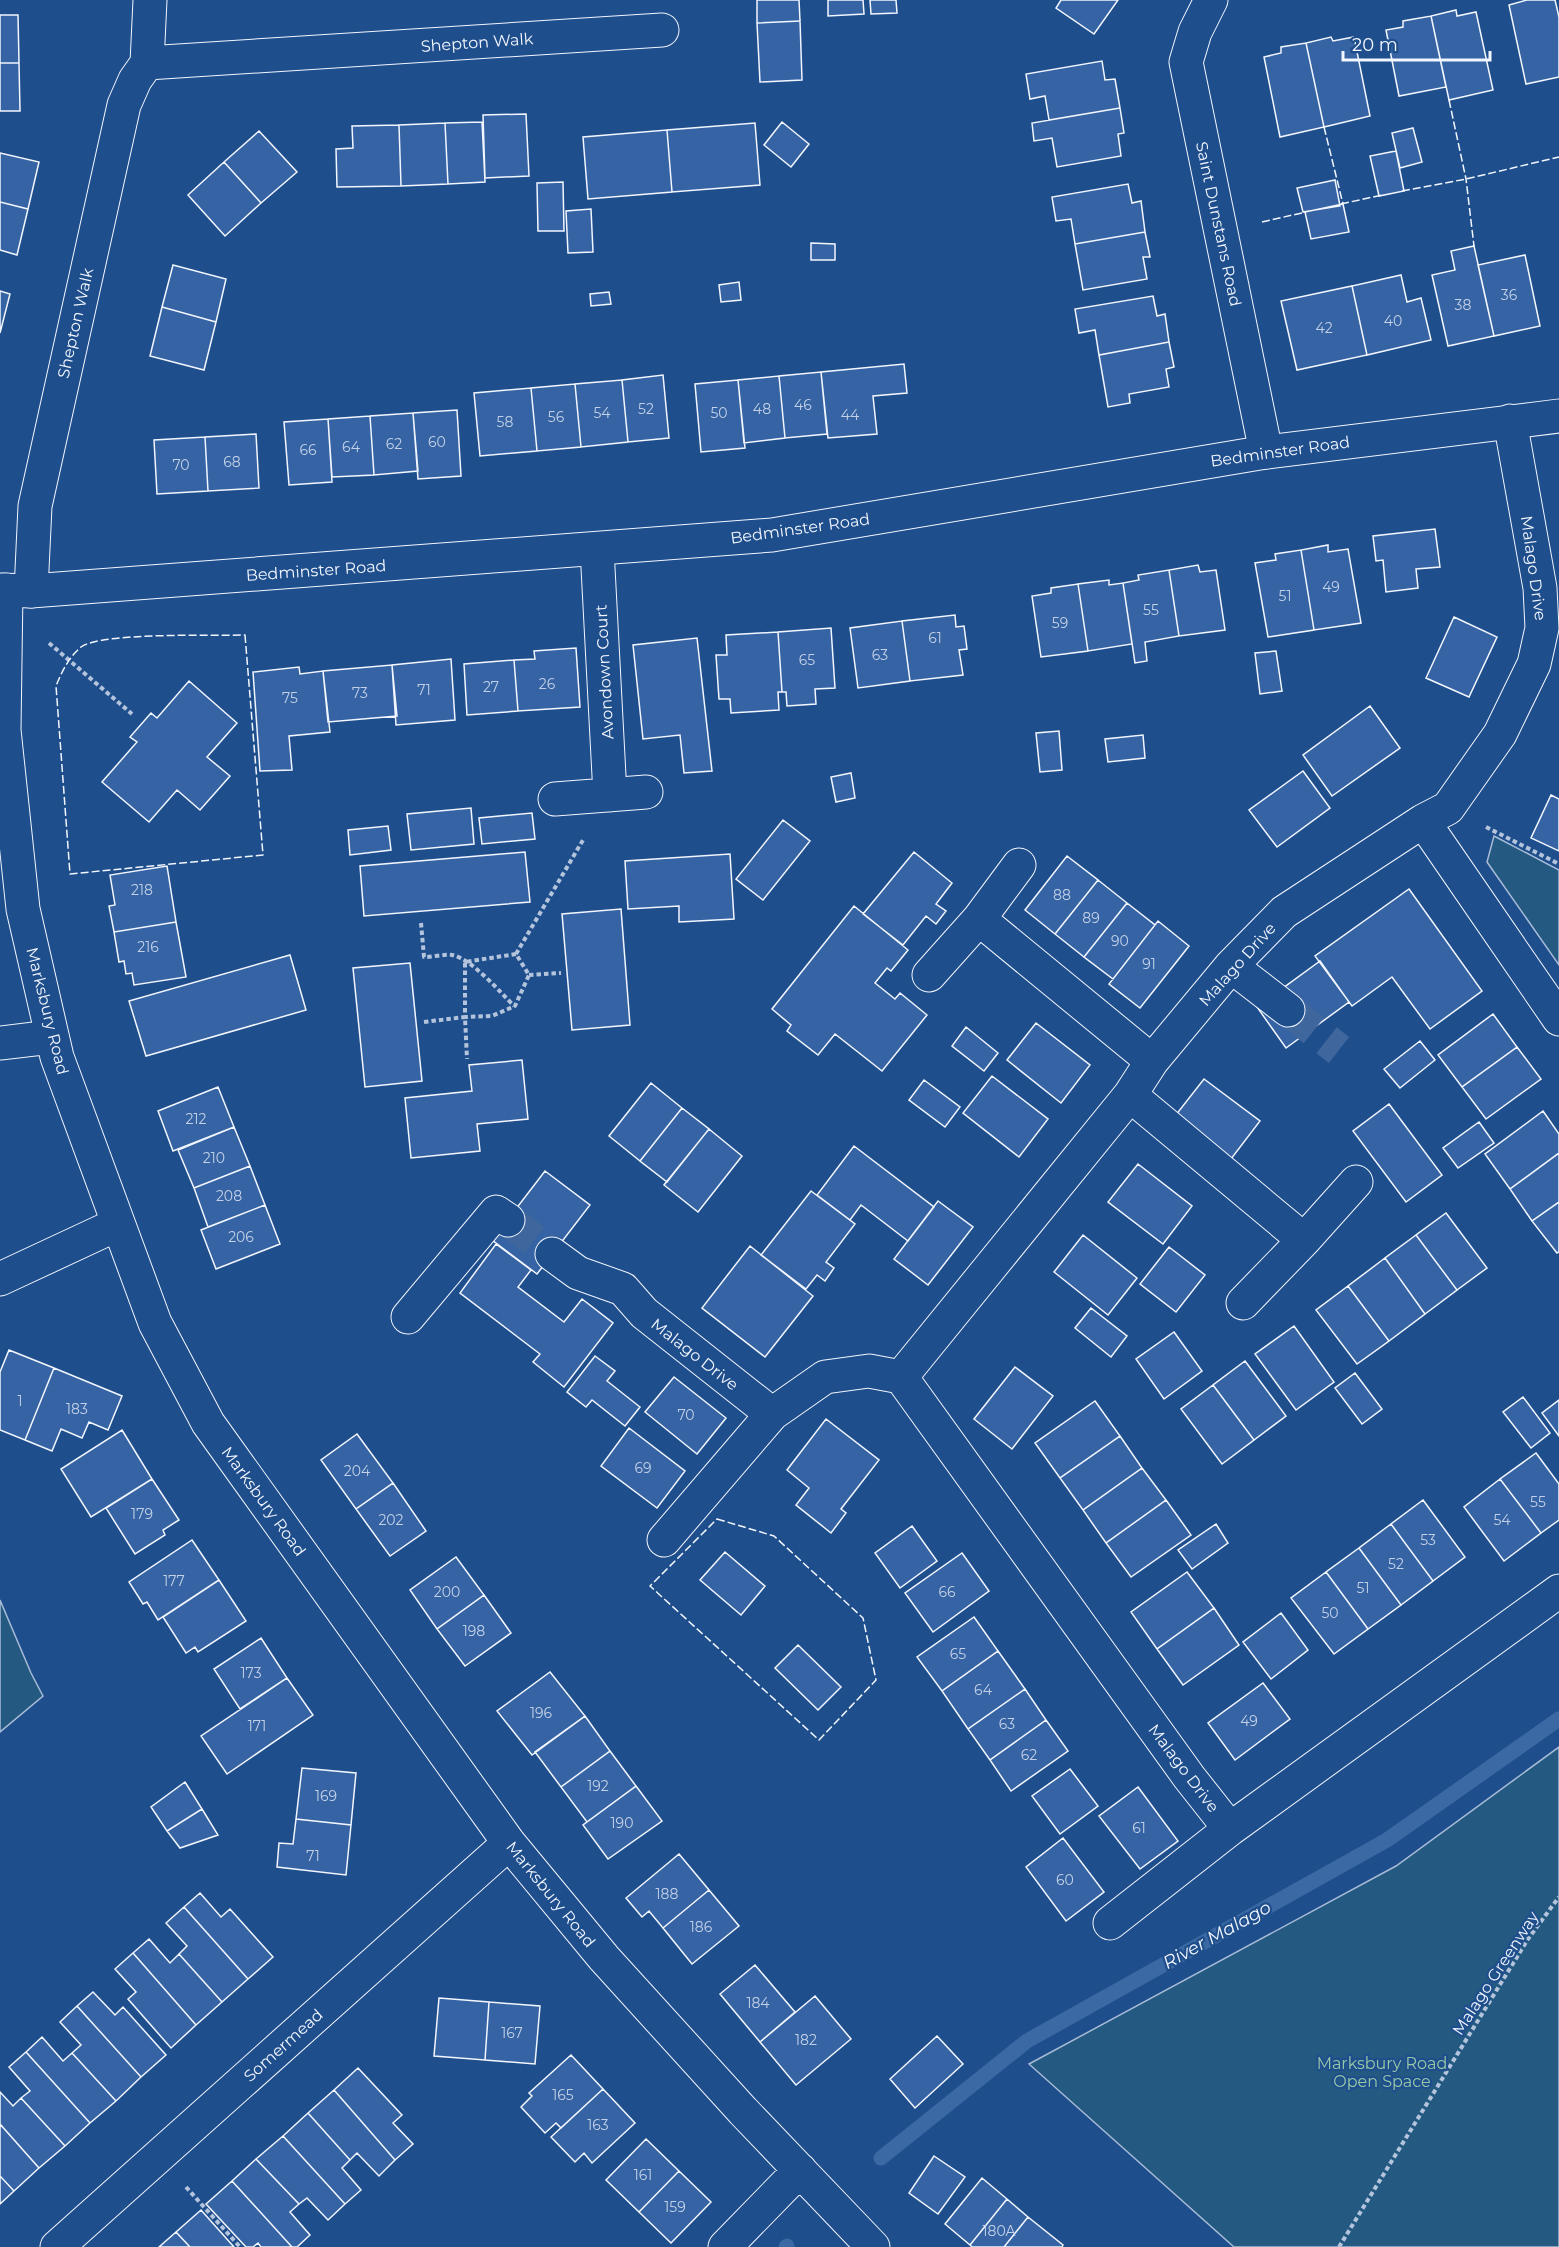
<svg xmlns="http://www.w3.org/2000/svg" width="1559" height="2247" viewBox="0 0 1559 2247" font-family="Montserrat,sans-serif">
  <rect width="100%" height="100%" fill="#1f4e8c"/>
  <path fill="#245a82" stroke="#a8bbd7" stroke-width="1.5" d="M1494,836L1559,870V965L1487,862Z
    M0,1600L31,1673L43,1696L0,1732Z
    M1559,1747V2247H1234L1029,2064L1396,1866Z"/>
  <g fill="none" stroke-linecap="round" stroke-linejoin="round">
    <path stroke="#3b69a3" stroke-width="15" d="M881,2158L1027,2041L1387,1840L1559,1719
      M786,2247L787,2246"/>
  </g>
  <path fill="#3563a3" stroke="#f2f6ff" stroke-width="1.5" d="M757,0H799L800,21L757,23Z
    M828,0H863L864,14L828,16Z
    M870,0H896L897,13L871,14Z
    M1061,0H1118L1094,34L1056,8Z
    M1527,0H1555L1559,17V77L1526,84L1509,5Z
    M1456,10L1457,16L1476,12L1493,90L1449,100L1431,16Z
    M0,15H18L19,63H0Z
    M1431,16L1446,87L1399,96L1386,30L1403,27V21Z
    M800,21L802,80L760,82L757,23Z
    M1331,37L1333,41L1354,37L1370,116L1324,127L1306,43Z
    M1306,43L1324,127L1280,137L1264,57L1281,53V47Z
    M1102,61L1105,80L1115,79L1120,108L1049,120L1045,96L1030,99L1026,74Z
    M0,63H19L20,111H0Z
    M1120,108L1124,133L1118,134L1121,156L1057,167L1052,138L1034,141L1032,123Z
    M526,114L529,176L485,178L483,115Z
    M482,122L485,182L448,184L445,123Z
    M782,122L809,144L791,167L764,145Z
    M445,123L448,184L401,186L399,125Z
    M755,123L760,185L672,192L667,130Z
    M399,125L401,186L337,187L336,149L353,148L352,126Z
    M1413,128L1422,162L1400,168L1392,133Z
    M667,130L672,192L588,199L583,137Z
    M259,131L297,172L261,203L224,162Z
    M1396,151L1404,191L1379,196L1370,156Z
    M0,153L39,162L28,209L0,202Z
    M224,162L261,203L225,236L188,195Z
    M1335,180L1340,206L1303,212L1297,188Z
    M563,182L564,231H538L537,183Z
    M1128,184L1132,203L1141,201L1145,232L1075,244L1071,219L1056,221L1052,197Z
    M0,202L28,209L17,255L0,250Z
    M1343,204L1349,232L1311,239L1305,212Z
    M591,209L593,252L568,253L566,211Z
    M1145,232L1150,257H1143L1147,279L1083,290L1075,244Z
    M811,243L835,244V260H811Z
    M1474,246L1494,336L1448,346L1432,275L1455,270L1451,251Z
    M1525,255L1540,326L1494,336L1478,265Z
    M173,265L226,279L216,322L162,307Z
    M1401,275L1407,302L1421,298L1431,340L1367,355L1352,286Z
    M739,282L741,300L721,302L719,285Z
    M1352,286L1367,355L1297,370L1281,301Z
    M0,291L10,294L0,333Z
    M609,292L611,304L591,306L590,294Z
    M1153,296L1157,316L1165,314L1169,342L1099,355L1095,330L1079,333L1075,309Z
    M162,307L216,322L204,370L150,356Z
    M1169,342L1174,367L1166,369L1169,387L1129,394L1130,403L1108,407L1099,355Z
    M904,364L907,393L873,396L877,434L828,438L821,372Z
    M821,372L827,434L785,438L779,376Z
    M663,375L669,438L628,442L622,380Z
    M779,376L785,438L744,443L738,380Z
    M622,380L628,442L581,447L575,384Z
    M738,380L745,448L701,452L695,384Z
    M575,384L581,447L537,451L531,388Z
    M531,388L537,451L480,456L474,393Z
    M457,410L461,476L418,479L413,413Z
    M413,413L418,471L374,475L370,416Z
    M370,416L374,475L332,477L328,419Z
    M328,419L332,482L289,485L284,422Z
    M256,434L259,488L208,491L205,437Z
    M205,437L208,491L157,494L154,440Z
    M1435,529L1440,567L1416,569L1418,588L1386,592L1383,560L1376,561L1373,536Z
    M1328,545V552L1348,549L1361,623L1314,630L1301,550Z
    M1301,550L1314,630L1268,637L1255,563L1276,560L1275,554Z
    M1198,565L1200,572L1216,570L1225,630L1179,636L1169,570Z
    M1169,570L1179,636L1145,642L1147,661L1135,663L1123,583L1139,580L1138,575Z
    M1109,580V585L1123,583L1132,644L1088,651L1078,584Z
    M1078,584L1088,651L1041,657L1032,596L1051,593V588Z
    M955,615L956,627L964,626L967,649L959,650L963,675L910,681L902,621Z
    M1454,617L1497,637L1469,697L1426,678Z
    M902,621L910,681L858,688L850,628Z
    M831,628L835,688L815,689L816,704L787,706L786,692H782L778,632Z
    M778,632L782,692H778L779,710L731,713L730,699H719L716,655H727L726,635Z
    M697,638L712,771L684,773L680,735L643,739L633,645Z
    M576,648L580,707L518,711L514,660L535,659L534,651Z
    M1276,651L1282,691L1260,694L1255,653Z
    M451,659L455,720L396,725L392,665Z
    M514,660L518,711L467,715L464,664Z
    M392,665L397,716L328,722L323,671Z
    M299,667L300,674L323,671L330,732L289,736L292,770L260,771L253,672Z
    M189,681L237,723L207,757L230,776L200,810L177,790L149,822L102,782L137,742L130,737L151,713L157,718Z
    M1370,706L1400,748L1332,796L1303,755Z
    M1059,731L1062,770L1040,772L1036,733Z
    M1143,735L1145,758L1108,762L1105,739Z
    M1303,771L1330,808L1277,847L1249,810Z
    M851,773L855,798L836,802L831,777Z
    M1551,795L1559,799V851L1531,838Z
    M471,808L474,844L411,850L407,814Z
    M532,813L535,839L482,844L479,818Z
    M783,820L810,841L763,900L736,879Z
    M388,826L391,850L350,855L348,830Z
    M525,852L530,902L364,916L360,866Z
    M914,852L952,883L936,904L946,911L936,924L926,916L903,945L863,914Z
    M730,854L734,919L679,922V906L628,909L625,861Z
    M1067,856L1098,880L1055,934L1025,910Z
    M167,866L176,922L114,932L109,906L115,905L110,875Z
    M1098,880L1127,903L1084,957L1055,934Z
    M1409,889L1482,991L1430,1029L1392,977L1352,1006L1315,956Z
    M1127,903L1155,925L1113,979L1084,957Z
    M854,906L908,950L891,971L887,968L875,983L895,999L900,993L927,1015L882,1071L835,1034L818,1055L787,1031L791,1025L772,1009Z
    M621,909L630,1025L572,1030L562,914Z
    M1158,921L1189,946L1140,1008L1109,984Z
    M176,922L186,977L134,985L132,973L126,974L124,961L119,962L114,932Z
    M290,955L306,1010L146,1056L129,1001Z
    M1320,961L1349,1002L1286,1048L1257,1007Z
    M410,963L422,1081L365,1087L353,968Z
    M1493,1014L1517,1047L1462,1087L1438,1055Z
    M1036,1023L1090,1065L1061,1103L1007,1060Z
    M966,1027L998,1053L984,1071L952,1046Z
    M1420,1041L1435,1060L1400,1088L1384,1069Z
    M1517,1047L1541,1079L1486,1119L1462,1087Z
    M522,1060L528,1119L477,1124L480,1151L411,1158L405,1098L472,1091L469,1065Z
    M992,1076L1048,1119L1019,1157L963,1113Z
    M1204,1079L1260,1121L1231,1159L1175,1116Z
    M924,1080L960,1107L945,1127L909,1100Z
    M651,1083L682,1108L640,1161L609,1136Z
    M218,1087L234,1127L173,1151L158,1111Z
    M1389,1104L1442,1175L1406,1202L1353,1131Z
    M682,1108L709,1129L667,1182L640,1161Z
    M1543,1111L1559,1134V1153L1510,1189L1485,1154Z
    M1479,1122L1494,1143L1458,1168L1443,1148Z
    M234,1127L250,1166L194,1188L178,1150Z
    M709,1129L742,1156L698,1212L664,1185Z
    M854,1146L934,1207L908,1241L861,1205L850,1220L817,1195Z
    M1559,1153V1202L1532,1221L1510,1189Z
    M1138,1164L1192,1206L1163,1244L1108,1202Z
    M250,1166L265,1205L208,1227L194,1188Z
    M545,1171L590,1205L537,1274L492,1240Z
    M811,1191L855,1224L826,1262L834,1268L825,1281L817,1275L806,1289L761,1255Z
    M938,1201L973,1227L928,1285L894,1259Z
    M1559,1202V1252L1557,1253L1532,1221Z
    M265,1205L280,1244L216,1269L201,1230Z
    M1446,1213L1487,1268L1457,1290L1416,1235Z
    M1083,1235L1137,1278L1108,1315L1054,1272Z
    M1416,1235L1457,1290L1425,1314L1385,1258Z
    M496,1244L531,1270L518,1287L564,1322L582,1299L613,1323L564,1387L533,1362L540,1354L460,1293Z
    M750,1246L813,1296L765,1357L702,1308Z
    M1169,1247L1205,1275L1176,1312L1140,1284Z
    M1385,1258L1425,1314L1389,1341L1348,1286Z
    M1348,1286L1389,1341L1357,1364L1316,1310Z
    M1091,1308L1127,1336L1111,1357L1075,1328Z
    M1294,1326L1334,1382L1296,1410L1255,1354Z
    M1174,1332L1202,1371L1164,1399L1136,1359Z
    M9,1350L54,1368L25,1440L0,1430V1372Z
    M595,1356L615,1371L607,1381L640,1407L625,1426L592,1400L586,1407L567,1392Z
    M1245,1361L1286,1416L1254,1440L1213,1385Z
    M1015,1367L1053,1396L1012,1449L974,1419Z
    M54,1368L122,1396L108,1430L89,1422L82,1438L61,1429L52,1451L25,1440Z
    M1355,1373L1382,1409L1362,1424L1335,1388Z
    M674,1377L726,1418L697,1454L645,1412Z
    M1213,1385L1254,1440L1222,1464L1181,1409Z
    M1523,1397L1550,1433L1531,1448L1503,1412Z
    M1559,1400V1436L1542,1413Z
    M1095,1401L1120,1436L1060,1478L1035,1443Z
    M826,1419L879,1460L841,1509L846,1513L831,1533L796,1505L809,1488L787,1470Z
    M629,1428L685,1471L657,1508L601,1466Z
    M122,1430L152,1479L91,1517L61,1469Z
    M357,1434L393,1483L356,1509L321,1460Z
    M1120,1436L1142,1468L1083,1510L1060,1478Z
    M1536,1453L1559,1484V1520L1541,1533L1500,1479Z
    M1142,1468L1166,1500L1106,1543L1083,1510Z
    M152,1479L179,1520L163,1530L165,1535L135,1554L106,1508Z
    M1500,1479L1541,1533L1504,1561L1464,1507Z
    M393,1483L426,1531L390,1556L356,1509Z
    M1166,1500L1191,1535L1131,1577L1106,1543Z
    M1423,1500L1465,1557L1433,1581L1391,1524Z
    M1216,1524L1228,1543L1192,1569L1178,1550Z
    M1391,1524L1433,1581L1401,1605L1359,1548Z
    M912,1526L937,1561L900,1588L875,1553Z
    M192,1540L219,1580L158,1620L147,1602L143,1604L129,1582Z
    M1359,1548L1401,1605L1368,1629L1326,1572Z
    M725,1552L765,1586L741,1615L700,1580Z
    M962,1553L989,1591L933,1632L905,1593Z
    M456,1557L484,1595L437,1629L410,1590Z
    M1187,1572L1214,1608L1157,1649L1131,1612Z
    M1326,1572L1368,1629L1334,1654L1291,1598Z
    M219,1580L246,1621L198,1652L195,1647L186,1653L163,1617Z
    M484,1595L511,1633L465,1666L437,1629Z
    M1214,1608L1239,1645L1183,1685L1157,1649Z
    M1281,1613L1308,1650L1271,1679L1243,1642Z
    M974,1617L998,1651L942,1691L917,1657Z
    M261,1638L287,1678L240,1709L214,1669Z
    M798,1645L841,1687L818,1710L775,1668Z
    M998,1651L1025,1689L968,1729L942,1691Z
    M550,1672L585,1716L532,1755L497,1711Z
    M287,1678L313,1715L227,1774L201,1736Z
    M1263,1683L1290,1719L1235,1760L1208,1723Z
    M1025,1689L1046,1720L990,1760L968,1729Z
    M585,1716L610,1751L561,1787L535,1752Z
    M1046,1720L1068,1751L1011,1791L990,1760Z
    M610,1751L636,1786L587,1822L561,1787Z
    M302,1768L356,1773L351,1825L296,1819Z
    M1070,1769L1098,1806L1060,1834L1032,1796Z
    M185,1782L202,1809L167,1831L151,1807Z
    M636,1786L662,1821L608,1859L583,1825Z
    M1138,1787L1178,1841L1140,1869L1099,1816Z
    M202,1809L218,1835L180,1848L167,1831Z
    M296,1819L351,1825L346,1875L277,1867L279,1843L293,1844Z
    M1063,1838L1104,1892L1066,1921L1026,1867Z
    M679,1854L709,1890L663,1928L649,1911L642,1917L626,1898Z
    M709,1890L739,1926L692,1964L663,1928Z
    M200,1893L221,1917L230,1909L273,1957L248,1979L184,1907Z
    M184,1907L248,1979L222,2002L179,1954L187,1946L166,1923Z
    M149,1939L170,1963L179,1954L222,2002L196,2025L133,1953Z
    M133,1953L196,2025L171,2048L128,1999L136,1992L115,1969Z
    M755,1965L795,2012L760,2042L720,1994Z
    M93,1992L115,2015L123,2007L166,2055L141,2077L77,2006Z
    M815,1996L851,2039L796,2085L760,2042Z
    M439,1998L489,2002L485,2060L434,2056Z
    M489,2002L540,2006L535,2064L485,2060Z
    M77,2006L141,2077L116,2101L72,2053L81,2045L60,2022Z
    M937,2036L963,2064L915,2108L890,2079Z
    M42,2037L63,2061L72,2053L116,2101L90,2123L26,2052Z
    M26,2052L90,2123L65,2146L21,2098L30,2091L9,2067Z
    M571,2055L603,2089L561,2128L556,2123L545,2133L521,2107L532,2096L529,2093Z
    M358,2068L402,2115L393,2123L413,2144L395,2160L334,2090Z
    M603,2089L635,2123L592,2163L584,2153L575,2162L551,2137Z
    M334,2090L395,2160L379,2176L357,2153L350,2160L308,2113Z
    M0,2092L13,2106L21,2098L65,2146L39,2168L0,2124Z
    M308,2113L350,2160L342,2168L361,2190L345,2204L283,2136Z
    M0,2124L39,2168L14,2191L0,2176Z
    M283,2136L345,2204L328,2220L307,2198L299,2204L256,2159Z
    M646,2139L679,2171L639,2212L606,2180Z
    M934,2156L965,2177L938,2214L909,2193Z
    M256,2159L299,2204L290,2212L310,2235L297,2247H292L232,2181Z
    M679,2171L711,2202L671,2243L639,2212Z
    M0,2176L14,2191L0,2204Z
    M982,2178L1007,2199L970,2245L945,2224Z
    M232,2181L292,2247H261L258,2243L253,2247H246L206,2204Z
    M1007,2199L1028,2217L1004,2247H972L970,2245Z
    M201,2210L234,2247H190L176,2232Z
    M1028,2217L1063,2245L1062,2247H1004Z
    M176,2232L190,2247H159Z"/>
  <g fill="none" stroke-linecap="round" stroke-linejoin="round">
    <path stroke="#3f679d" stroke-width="33" stroke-dasharray="33 16" stroke-linecap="butt" d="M1288,1010L1339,1050
      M508,1220L552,1254"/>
    <g stroke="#f2f6ff" stroke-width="35">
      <path id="minor" d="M1211,0L1195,32L1186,62L1266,452
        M147,63L150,0
        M597,549L610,795
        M6,590L4,730L23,909L57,1057L155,1323L208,1423L509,1843L604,1958L743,2111L873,2247
        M31,591L35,506L124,105L135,80L147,63L662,30
        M555,799L646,792
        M1423,821L1559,1019
        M1019,865L979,919L1152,1061
        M1231,966L1288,1010
        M929,975L979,919
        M0,1043L51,1037
        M1130,1095L1304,1240
        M552,1254L578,1273L623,1289L644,1313L772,1414L825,1377L869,1371L901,1377L1189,1777L1230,1829L1559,1591
        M0,1279L118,1224
        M1243,1303L1304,1240L1356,1182
        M408,1317L496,1212L508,1220
        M901,1377L1130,1095L1152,1061L1231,966L1284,912L1423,821L1448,808L1500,734L1534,664L1542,628L1540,588L1510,421
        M664,1540L772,1414
        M1110,1923L1230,1829
        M57,2247L509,1843
        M725,2247L800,2170"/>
    </g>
    <g stroke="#f2f6ff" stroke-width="35">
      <path id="major" d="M0,590L31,591L772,535L1266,452L1559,416"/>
    </g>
    <path stroke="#b3c4dc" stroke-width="4" stroke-dasharray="4.5 3" stroke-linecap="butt" d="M49,643L132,714
      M1486,827L1559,864
      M421,923L424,957C433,957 444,954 452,955C472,959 500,992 514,1006
      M516,954L465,962V1017L492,1016L515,1006L529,975L516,954L583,840
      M529,975L561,973
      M424,1022L465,1017L467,1059
      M186,2187L240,2247
      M1339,2247L1528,1939L1559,1897"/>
    <use href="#minor" stroke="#1f4e8c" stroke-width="33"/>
    <use href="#major" stroke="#1f4e8c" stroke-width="33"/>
    <path stroke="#f2f6ff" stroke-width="1.5" stroke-dasharray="8 3" stroke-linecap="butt" d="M1449,100L1466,179L1474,246
      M1324,127L1343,204
      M1402,191L1466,179L1559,157
      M1341,204L1382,195
      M1262,222L1306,212
      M245,635L263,855L70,874L56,686C62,671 69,657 81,647C101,632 215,636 245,635Z
      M717,1519L774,1536L863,1618L876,1680L819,1740L650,1586Z"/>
  </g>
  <g text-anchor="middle" stroke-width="4.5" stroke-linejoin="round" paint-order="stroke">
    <g font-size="14" fill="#c3d1e8">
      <text x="1509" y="300">36</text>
      <text x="1463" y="310">38</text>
      <text x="1393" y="326">40</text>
      <text x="1324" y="333">42</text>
      <text x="803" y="410">46</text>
      <text x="646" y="414">52</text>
      <text x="762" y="414">48</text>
      <text x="602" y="418">54</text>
      <text x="719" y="418">50</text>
      <text x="850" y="420">44</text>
      <text x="556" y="422">56</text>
      <text x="505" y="427">58</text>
      <text x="437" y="447">60</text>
      <text x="394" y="449">62</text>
      <text x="351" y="452">64</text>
      <text x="308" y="455">66</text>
      <text x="232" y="467">68</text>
      <text x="181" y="470">70</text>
      <text x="1331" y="592">49</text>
      <text x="1285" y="601">51</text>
      <text x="1151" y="615">55</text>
      <text x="1060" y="628">59</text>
      <text x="935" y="643">61</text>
      <text x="880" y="660">63</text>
      <text x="807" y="665">65</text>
      <text x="547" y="689">26</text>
      <text x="491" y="692">27</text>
      <text x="424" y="695">71</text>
      <text x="360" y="698">73</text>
      <text x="290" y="703">75</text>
      <text x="142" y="895">218</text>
      <text x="1062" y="900">88</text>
      <text x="1091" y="923">89</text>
      <text x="1120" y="946">90</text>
      <text x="148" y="952">216</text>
      <text x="1149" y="969">91</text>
      <text x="196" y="1124">212</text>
      <text x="214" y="1163">210</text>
      <text x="229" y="1201">208</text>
      <text x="241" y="1242">206</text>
      <text x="20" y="1406">1</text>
      <text x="77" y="1414">183</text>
      <text x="686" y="1420">70</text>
      <text x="643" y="1473">69</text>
      <text x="357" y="1476">204</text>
      <text x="1538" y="1507">55</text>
      <text x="142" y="1519">179</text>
      <text x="391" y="1525">202</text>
      <text x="1502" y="1525">54</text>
      <text x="1428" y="1545">53</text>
      <text x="1396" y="1569">52</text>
      <text x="174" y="1586">177</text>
      <text x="1363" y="1593">51</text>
      <text x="447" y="1597">200</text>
      <text x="947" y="1597">66</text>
      <text x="1330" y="1618">50</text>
      <text x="474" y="1636">198</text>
      <text x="958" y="1659">65</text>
      <text x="251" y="1678">173</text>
      <text x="983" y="1695">64</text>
      <text x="541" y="1718">196</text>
      <text x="1249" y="1726">49</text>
      <text x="1007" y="1729">63</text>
      <text x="257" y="1731">171</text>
      <text x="1029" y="1760">62</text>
      <text x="598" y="1791">192</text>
      <text x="326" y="1801">169</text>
      <text x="622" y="1828">190</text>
      <text x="1139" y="1833">61</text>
      <text x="313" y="1861">71</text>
      <text x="1065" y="1885">60</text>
      <text x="667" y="1899">188</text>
      <text x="701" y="1932">186</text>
      <text x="758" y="2008">184</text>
      <text x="512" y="2038">167</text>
      <text x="806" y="2045">182</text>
      <text x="563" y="2100">165</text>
      <text x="598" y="2130">163</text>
      <text x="643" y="2180">161</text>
      <text x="675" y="2212">159</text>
      <text x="999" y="2236">180A</text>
    </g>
    <g font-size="16" fill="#f2f6ff" stroke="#1f4e8c">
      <text transform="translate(477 42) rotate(-4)" y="6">Shepton Walk</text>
      <text transform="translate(1219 224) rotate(78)" y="6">Saint Dunstans Road</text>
      <text transform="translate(75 323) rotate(-77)" y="6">Shepton Walk</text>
      <text transform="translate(1280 451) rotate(-8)" y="6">Bedminster Road</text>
      <text transform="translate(800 528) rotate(-8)" y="6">Bedminster Road</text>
      <text transform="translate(1534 568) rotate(82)" y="6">Malago Drive</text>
      <text transform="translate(316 570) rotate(-4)" y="6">Bedminster Road</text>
      <text transform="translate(604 672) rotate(-93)" y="6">Avondown Court</text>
      <text transform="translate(1237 964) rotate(-48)" y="6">Malago Drive</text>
      <text transform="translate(48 1011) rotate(76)" y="6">Marksbury Road</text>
      <text transform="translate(695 1354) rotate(38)" y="6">Malago Drive</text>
      <text transform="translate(264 1501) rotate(54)" y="6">Marksbury Road</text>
      <text transform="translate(1184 1768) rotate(53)" y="6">Malago Drive</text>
      <text transform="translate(551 1894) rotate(51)" y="6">Marksbury Road</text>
      <text transform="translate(1495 1973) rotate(-57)" y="6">Malago Greenway</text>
      <text transform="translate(283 2045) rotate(-42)" y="6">Somermead</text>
    </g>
    <g font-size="16" fill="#97c8a6" stroke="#1f4e8c">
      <text x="1382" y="2069">Marksbury Road<tspan x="1382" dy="18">Open Space</tspan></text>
    </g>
    <g font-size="18" font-style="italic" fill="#f2f6ff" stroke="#1f4e8c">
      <text transform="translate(1217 1935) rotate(-29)" y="6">River Malago</text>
    </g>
  </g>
  <path d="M1343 51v9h147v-9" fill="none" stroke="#f2f6ff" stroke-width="3"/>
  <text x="1352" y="51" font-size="18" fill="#f2f6ff" stroke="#1f4e8c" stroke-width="4.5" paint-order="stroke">20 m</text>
</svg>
